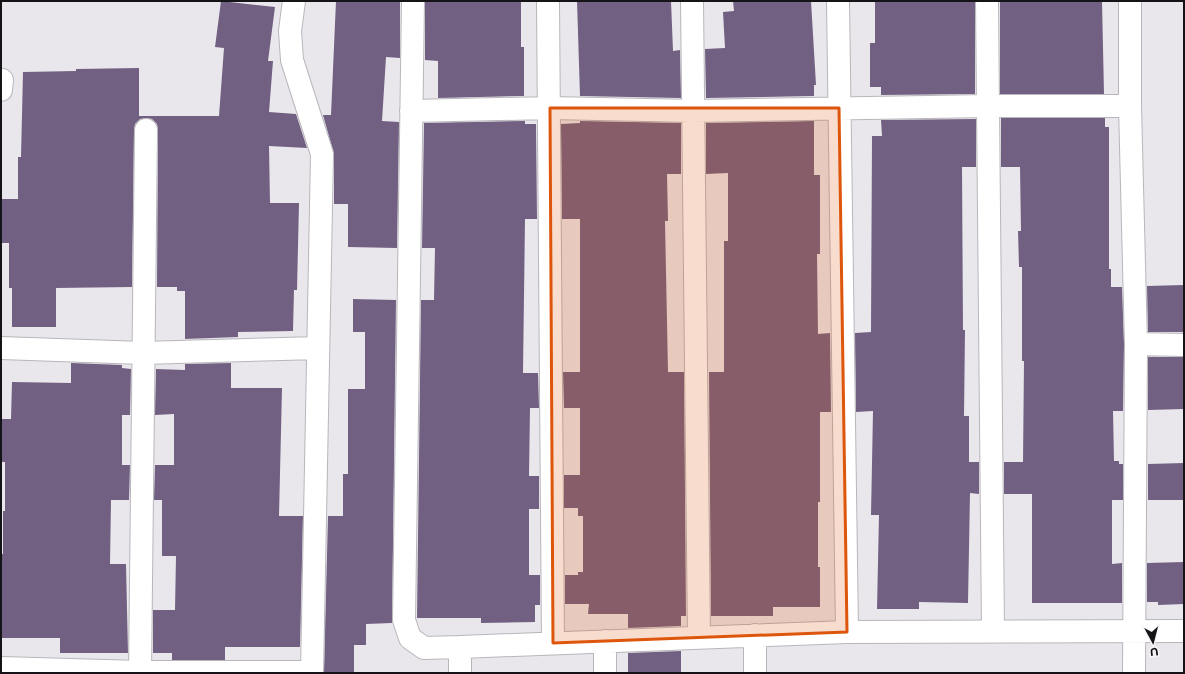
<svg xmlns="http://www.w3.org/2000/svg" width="1185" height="674" viewBox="0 0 1185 674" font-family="Montserrat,sans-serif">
  <rect width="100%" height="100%" fill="#eae7ec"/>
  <path fill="#726082" d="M221,1L275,7L268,61H273L269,112L296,114L307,148L269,146L270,203H299L297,290H294L293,331L238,332V337L185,339V291H177V287H157L158,130L157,124L152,119L147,118L140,119L135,124L134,130L132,287L56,288V327H12V288H9V243H1V199H18V157H21L23,72L76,71V69L139,68V116H219L224,48L215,47Z
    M336,1H400V58L386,57L382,121L399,122L397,248L348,247V204H334V154L323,115H331Z
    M425,1L521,2V47H524V96L438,98V61L425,60Z
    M577,1H671L673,51L680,50L681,98L580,96Z
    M733,1H811L816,85H814V96L706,98L705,49L725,48L723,12L734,11Z
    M875,1H975V94L881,95V87H870V43H875Z
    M1000,1H1102L1104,94H1000Z
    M1001,118H1105V127H1109V269H1111V287H1122L1124,344L1123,411H1113L1114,461H1119V464H1123V500H1112V564L1122,563V603H1032V494H1004V462H1023L1024,361H1022V267H1019L1018,231H1021L1020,167H1001Z
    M976,119V167H962L963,330H965L964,416H969V462H979V494L970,493L968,603L919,602V609H877L879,515H871L873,411L856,412L855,333L871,332L872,136H882L881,120Z
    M525,121V124H536L537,219H525L523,373H538L539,408H530L529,476H539V509H529V575H540V605H535V622L481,623V618H417L421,300H434L435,248H422L424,123Z
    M580,121L681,123V174H667L668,221H665L668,372H684L686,616H681V626L628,628V614H588L589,604H565V575H578V572H583V516H578V508H564V475H580V408H564L563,372H580V219H562L561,124L580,123Z
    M814,121V175H820V254H817L818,334L830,333L831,412H820V502H818V567H820V607H773V616H711L709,372H724V241H728V173L706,174V123Z
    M1184,285V332H1148L1147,286Z
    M353,299L396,300L392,623L366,624V645H354V673H324L328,516H343V474H348V389H365V332H353Z
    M1148,357H1184V409L1148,410Z
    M71,363L122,365V368L131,369L130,415H122V465H130L129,500H111L110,564H126L128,653H60V638H1V554H3V511H5V462H1V419H11L12,382L71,383Z
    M231,363V388H282L279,516H303L300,647H225V660H172V653H153V610H175L176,556H162V500H154L155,465H174V414L155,415L156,369L185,370V364Z
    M1184,463V500H1148V464Z
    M1184,562V604L1158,605V602H1147V563Z
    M681,651V673H628V653Z"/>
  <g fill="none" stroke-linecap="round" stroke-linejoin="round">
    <g stroke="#b8b6bb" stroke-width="24">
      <path id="street" d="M294,1L290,31L292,60L322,154L312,673
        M413,1L404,620L410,638L424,648L460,647
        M548,1L553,643
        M692,1L699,637
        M838,1L847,632
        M987,1L993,631
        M1130,1V106L1136,344L1134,673
        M1,90L2,80
        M411,111L550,108L694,111L988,106H1130
        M1136,344L1184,345
        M1,348L143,353L318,348
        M1,668L140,672H312
        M140,673L146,130
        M460,673V647L847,632L1184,631
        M605,673V641
        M755,673V635"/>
    </g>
    <use href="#street" stroke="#fff" stroke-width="22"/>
  </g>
  <path fill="#dd560c" fill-opacity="0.2" stroke="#dd560c" stroke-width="3" stroke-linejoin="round" d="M550,108H839L847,632L553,643Z"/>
  <rect width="1185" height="674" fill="none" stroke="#141315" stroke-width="4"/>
  <g transform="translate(1153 642) rotate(173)" stroke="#f7f5fa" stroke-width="3" paint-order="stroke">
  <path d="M0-3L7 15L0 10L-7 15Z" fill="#141315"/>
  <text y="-6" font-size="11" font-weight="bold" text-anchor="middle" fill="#141315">U</text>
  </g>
</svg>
